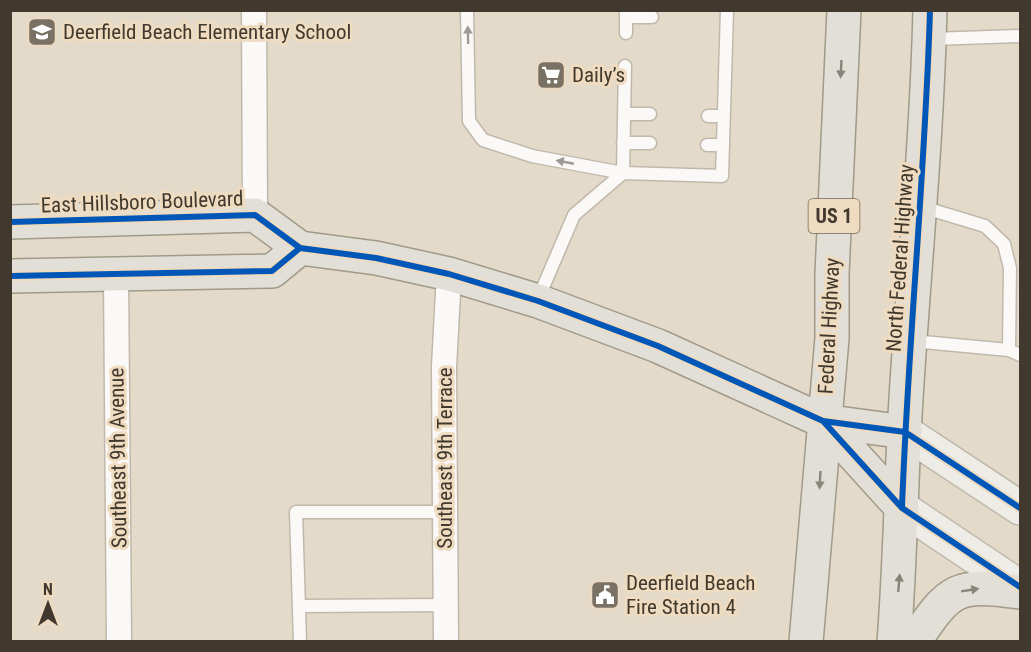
<svg xmlns="http://www.w3.org/2000/svg" width="1031" height="652" viewBox="0 0 1031 652" font-family="'Roboto Condensed',sans-serif">
  <rect width="100%" height="100%" fill="#e4daca"/>
  <g fill="none" stroke-linecap="round" stroke-linejoin="round">
    <g stroke="#c1b8ac" stroke-width="15">
      <path id="lane" d="M467,10L469,121L483,140L532,156L623,173L625,66
        M626,17H652
        M626,33V10
        M932,39L1020,36
        M624,114H650
        M708,116H723
        M623,143H650
        M707,145H722
        M922,207L985,226L1004,244L1010,268L1009,350
        M538,299L574,215L623,173L722,176L727,10
        M912,341L1009,350L1020,355
        M299,606L446,605
        M300,642L296,512H445"/>
    </g>
    <g stroke="#c1b8ac" stroke-width="27">
      <path id="street" d="M254,10L255,215
        M116,274L119,642
        M446,642L444,367L449,274"/>
    </g>
    <g stroke="#c1b8ac" stroke-width="36">
      <path id="secondary" d="M905,432L1020,508
        M902,508L1020,587"/>
    </g>
    <g stroke="#a09a87" stroke-width="36">
      <path id="primary" d="M10,222L255,215L300,248L376,258L449,274L538,301L658,346L823,421L905,432
        M10,276L272,271L300,248
        M823,421L902,508
        M806,642L832,338V274L844,10
        M894,642C901,555 901,469 907,383C915,258 927,135 930,10
        M914,642C950,588 956,583 1020,592"/>
    </g>
    <use href="#lane" stroke="#fbf9f7" stroke-width="12"/>
    <use href="#street" stroke="#fbf9f7" stroke-width="24"/>
    <use href="#secondary" stroke="#edece7" stroke-width="33"/>
    <use href="#primary" stroke="#e1dfd7" stroke-width="33"/>
    <g stroke="#efdbc0" stroke-width="10">
      <path id="cycleway" d="M10,222L255,215L300,248L376,258L449,274L538,301L658,346L823,421L905,432L1020,508
        M10,276L272,271L300,248
        M823,421L902,508L1020,587
        M902,508C908,342 925,177 930,10"/>
    </g>
    <use href="#cycleway" stroke="#0057b8" stroke-width="6"/>
  </g>
  <defs><path id="oneway-solid" d="M-6-.8H1V-3.2L6.5 0L1 3.2V.8H-6Z" transform="scale(1.5)"/></defs>
  <g fill="#9e9992">
    <use href="#oneway-solid" transform="translate(468 35) rotate(-91)"/>
    <use href="#oneway-solid" transform="translate(565 162) rotate(-169)"/>
  </g>
  <g fill="#89847a">
    <use href="#oneway-solid" transform="translate(841 69) rotate(93)"/>
    <use href="#oneway-solid" transform="translate(820 480) rotate(93)"/>
    <use href="#oneway-solid" transform="translate(899 583) rotate(-85)"/>
    <use href="#oneway-solid" transform="translate(970 590) rotate(-9)"/>
  </g>
  <defs>
    <g id="school-square" transform="scale(1.5)"><rect x="-9" y="-9" width="18" height="18" rx="4" fill="#7a7165" stroke="#efdbc0"/><path d="M0-5L7-2L0 1L-7-2ZM-4 1L0 2.5L4 1V4Q0 6-4 4Z" fill="#fff"/></g>
    <g id="supermarket-square" transform="scale(1.5)"><rect x="-9" y="-9" width="18" height="18" rx="4" fill="#7a7165" stroke="#efdbc0"/><path d="M-6-5.5h2.5l.6 2H6L4.5 2H-2.5L-4.4-4H-6ZM-1.5 3.2a1.3 1.3 0 1 0 .1 0ZM3 3.2a1.3 1.3 0 1 0 .1 0Z" fill="#fff"/></g>
    <g id="civic-square" transform="scale(1.5)"><rect x="-9" y="-9" width="18" height="18" rx="4" fill="#7a7165" stroke="#efdbc0"/><path d="M-.6-6.5H3V-4.5H.6V-3L4-1V1h2V6H-6V1h2V-1L-.6-3ZM-1.2 2.5V6h2.4V2.5Z" fill="#fff"/></g>
  </defs>
  <g fill-rule="evenodd">
    <use href="#school-square" x="42" y="32"/>
    <use href="#supermarket-square" x="551" y="75"/>
    <use href="#civic-square" x="605" y="595"/>
  </g>
  <g text-anchor="middle" stroke-width="6" stroke-linejoin="round" paint-order="stroke">
    <rect fill="#efdbc0" stroke="#756a5a" stroke-width="1.5" x="808.5" y="199" width="51" height="34" rx="4.5"/>
    <g font-size="20" font-weight="bold" fill="#41392e">
      <text x="834" y="223">US 1</text>
    </g>
    <g font-size="21" fill="#41392e" stroke="#efdbc0" text-anchor="start">
      <text x="63" y="39">Deerfield Beach Elementary School</text>
      <text x="572" y="82">Daily’s</text>
      <text x="626" y="590">Deerfield Beach<tspan x="626" dy="24">Fire Station 4</tspan></text>
    </g>
    <g font-size="21" fill="#41392e" stroke="#efdbc0">
      <text transform="translate(142 202) rotate(-2)" y="7">East Hillsboro Boulevard</text>
      <text transform="translate(900 258) rotate(-86)" y="7">North Federal Highway</text>
      <text transform="translate(829 326) rotate(-87)" y="7">Federal Highway</text>
      <text transform="translate(118 458) rotate(-91)" y="7">Southeast 9th Avenue</text>
      <text transform="translate(445 458) rotate(-90)" y="7">Southeast 9th Terrace</text>
    </g>
  </g>
  <rect width="1031" height="652" fill="none" stroke="#41392e" stroke-width="24"/>
  <g transform="translate(48 604)" stroke="#efdbc0" stroke-width="4.5" paint-order="stroke">
  <path d="M0-4.5L10 22L0 15L-10 22Z" fill="#41392e"/>
  <text y="-9" font-size="16" font-weight="bold" text-anchor="middle" fill="#41392e">N</text>
  </g>
</svg>
